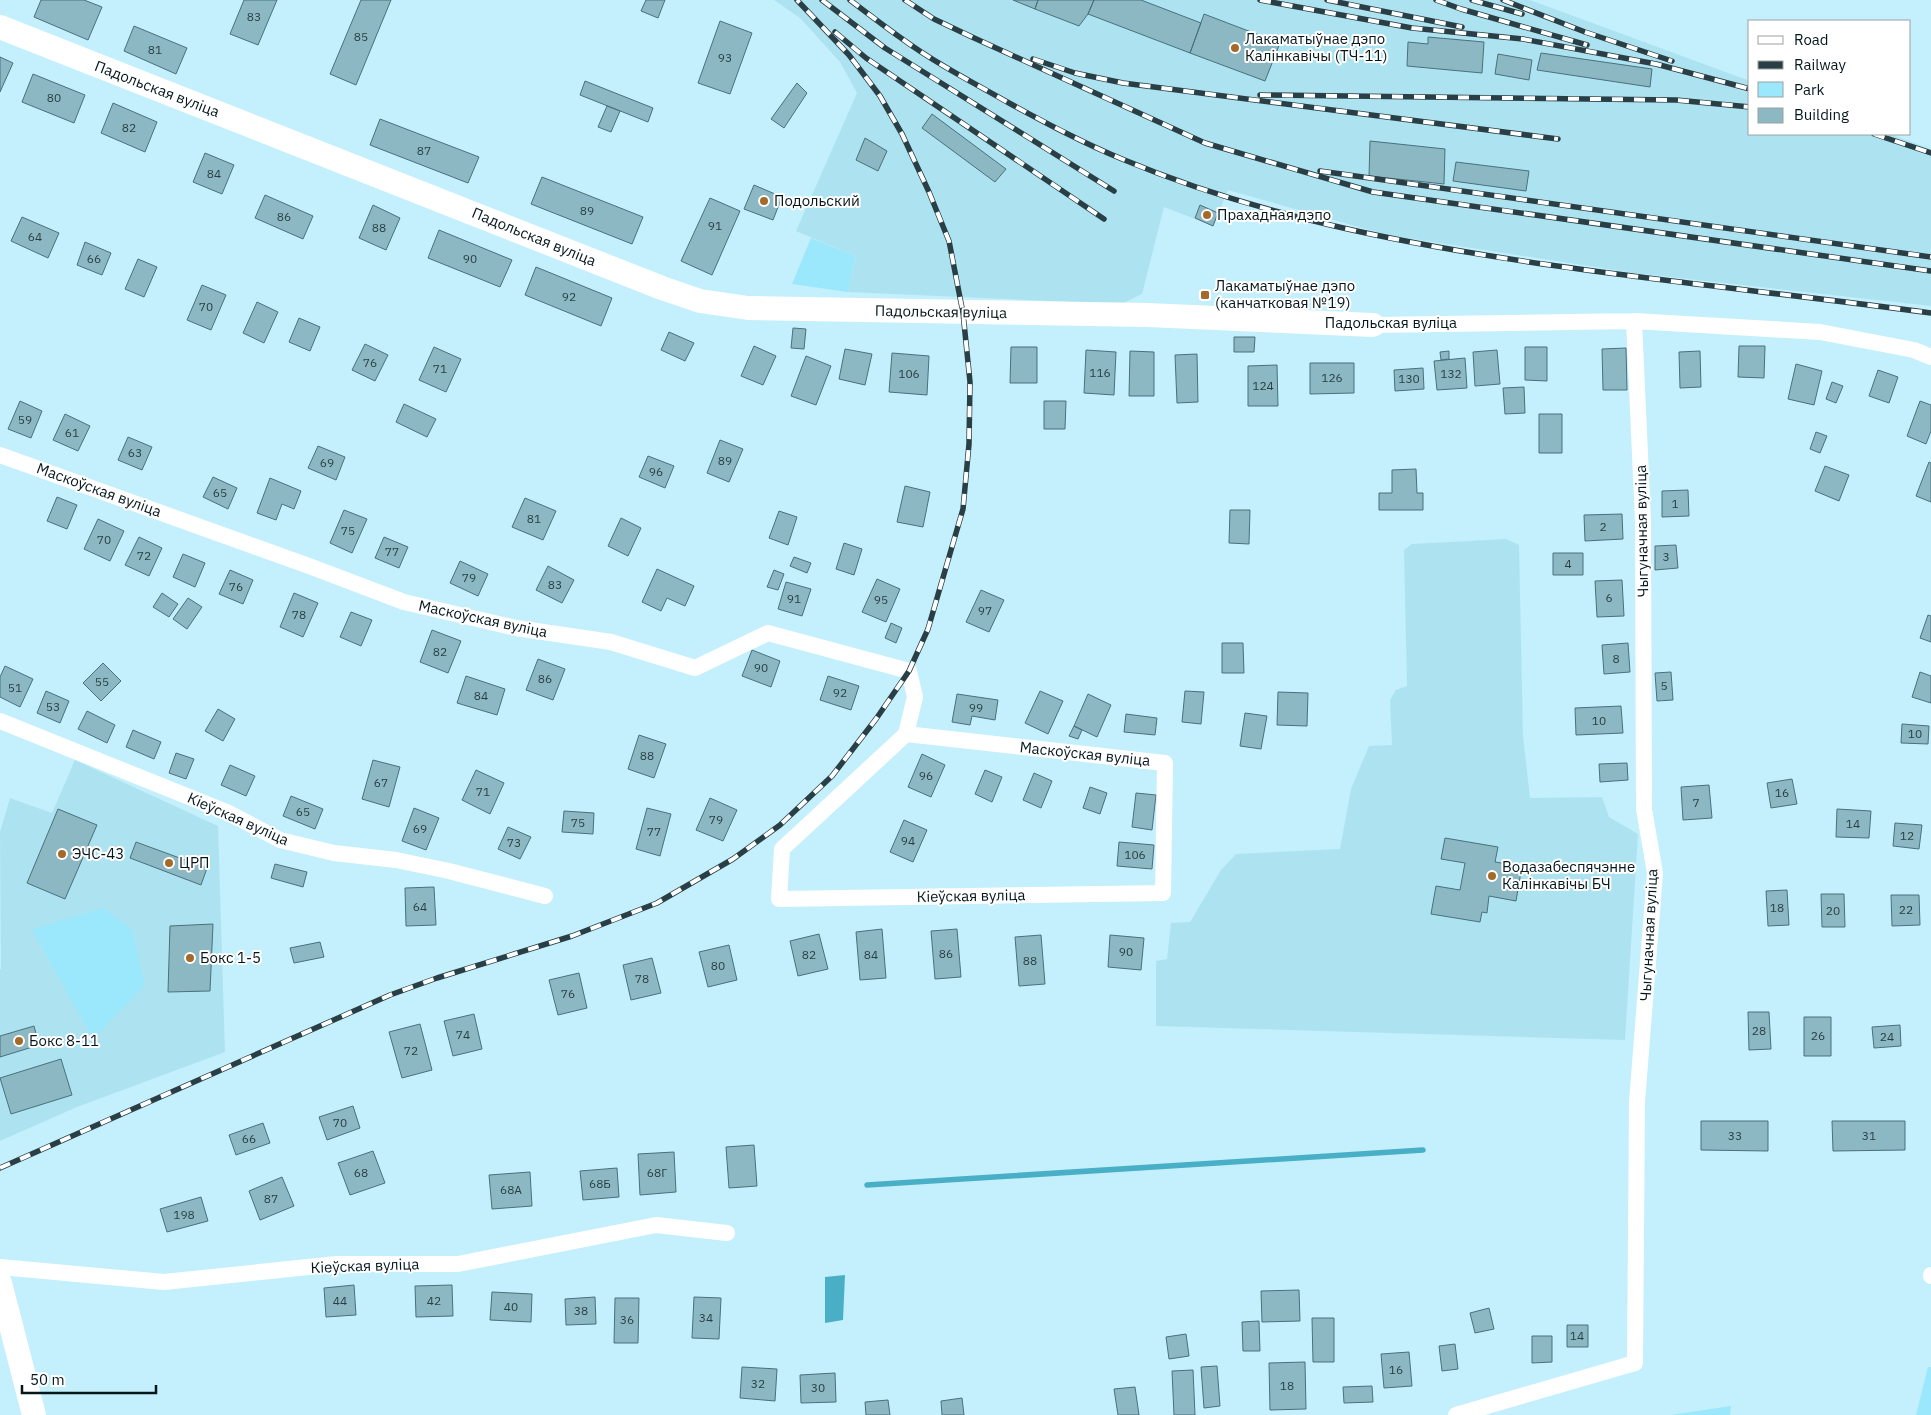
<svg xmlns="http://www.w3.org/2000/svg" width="1931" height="1415" viewBox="0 0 1931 1415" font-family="'IBM Plex Sans',sans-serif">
  <rect width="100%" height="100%" fill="#c3f0fc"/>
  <path fill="#ade3f0" d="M774,0H1530L1750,81V134H1890L1931,149V306L1634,273L1387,235L1228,190L1213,226L1164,207L1142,294L1121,304L848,292L855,256L796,231L857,93L840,62L800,18Z
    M1506,539L1519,545L1523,736L1530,798L1602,797L1609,817L1638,834L1625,1040L1156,1026V961L1167,959L1171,923L1190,922L1221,870L1236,854L1340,849L1351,789L1369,746L1392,745L1390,700L1396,690L1407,686L1404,550L1412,544Z
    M75,760L218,826L225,1052L77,1107L0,1141V969H1L0,832L10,798L52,813Z"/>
  <path fill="#9be7fb" d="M811,238L855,256L848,292L792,284Z
    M104,908L132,930L145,985L93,1039L32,929Z
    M1928,1367H1931V1415H1916Z
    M1731,1406L1730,1415H1671Z"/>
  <path fill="#49afc7" d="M845,1275L843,1320L825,1323V1277Z"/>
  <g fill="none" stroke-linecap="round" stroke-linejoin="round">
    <path stroke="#49afc7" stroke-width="5.5" d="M867,1185L1423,1150"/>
  </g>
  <path fill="#8cb8c3" stroke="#48717c" d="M41,0H84L102,7L88,40L34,17Z
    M244,0H277L258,45L230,34Z
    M361,0H391L356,85L330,74Z
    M646,0H665L658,18L641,11Z
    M1013,0H1038L1035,9Z
    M1038,0H1094L1088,14L1079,26L1035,9Z
    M1094,0H1141L1201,23L1190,53L1088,14Z
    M1204,14L1280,43L1265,81L1190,53Z
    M720,21L752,33L730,94L698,83Z
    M134,26L187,48L176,74L124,51Z
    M1428,37L1484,42L1482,73L1407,66L1408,42L1428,44Z
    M1541,53L1652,69L1650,87L1537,70Z
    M1498,54L1532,60L1529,80L1495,74Z
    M0,57L13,63L0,92Z
    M33,74L85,95L74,123L22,102Z
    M585,81L653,108L648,122L580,95Z
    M797,83L807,93L784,128L771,119Z
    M113,103L157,122L145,152L101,133Z
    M607,106L620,111L611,132L598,127Z
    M932,114L1006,169L995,182L922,128Z
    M380,119L479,157L468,183L370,145Z
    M865,138L887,151L878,171L856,160Z
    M1370,141L1445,149L1444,184L1369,176Z
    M205,153L234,165L222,194L193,182Z
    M1456,162L1529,171L1526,191L1453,181Z
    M542,177L643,217L632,244L531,204Z
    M754,185L782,197L773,220L744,209Z
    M265,195L313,216L303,239L255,218Z
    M710,198L740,211L712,275L681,261Z
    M373,205L400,218L386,250L359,238Z
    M1200,205L1218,213L1213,226L1195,218Z
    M22,217L59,233L48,258L11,241Z
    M439,230L512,260L500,287L428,258Z
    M85,242L111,253L102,275L77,265Z
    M138,259L157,267L144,297L125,289Z
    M536,267L612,298L601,326L525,295Z
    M202,285L226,295L211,330L187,320Z
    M257,302L278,312L264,343L243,333Z
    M299,318L320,327L310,351L289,342Z
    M793,328L806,329L804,349L791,348Z
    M669,332L694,343L685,361L661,350Z
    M1234,337H1255L1254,352H1234Z
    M365,344L388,355L375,381L352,370Z
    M754,346L776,356L763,385L741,376Z
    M1739,346H1765L1764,378L1738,377Z
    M434,347L461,359L446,392L419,380Z
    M1011,347H1037V383H1010Z
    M1525,347H1547V381L1525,380Z
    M1626,348L1627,390H1603L1602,349Z
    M845,349L872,354L865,385L839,379Z
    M1086,350L1116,352L1114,395L1084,393Z
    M1497,350L1500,384L1475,386L1473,352Z
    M1130,351L1154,352V396H1129Z
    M1449,351V359L1441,360L1440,352Z
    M1700,351L1701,387L1680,388L1679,352Z
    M892,353L929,356L927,395L889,392Z
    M1197,354L1198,402L1177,403L1175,355Z
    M806,356L831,366L816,405L791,396Z
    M1465,358L1467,388L1437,390L1434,361Z
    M1310,363H1354V393L1310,394Z
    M1796,364L1822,371L1814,405L1788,399Z
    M1277,365L1278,406H1248V366Z
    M1423,368L1424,389L1395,391L1394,370Z
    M1878,370L1898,377L1889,403L1869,396Z
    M1832,382L1843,386L1836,403L1826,399Z
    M1524,387L1525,413L1505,414L1503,388Z
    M20,401L42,411L31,438L8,429Z
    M1044,401H1066L1065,429H1044Z
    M1920,401L1931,405V431L1926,444L1907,436Z
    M404,404L436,419L427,437L396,422Z
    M65,414L90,426L78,451L53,440Z
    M1539,414H1562V453H1539Z
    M1816,432L1827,436L1820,453L1810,449Z
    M128,437L152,447L142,470L118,460Z
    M720,440L743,449L729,482L707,473Z
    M318,446L345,457L336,480L308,468Z
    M648,456L674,466L665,488L639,477Z
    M1929,462L1931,463V502L1916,496Z
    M1825,466L1849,475L1839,501L1815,491Z
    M1416,469L1417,493H1423V510H1379V493H1392V470Z
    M213,477L237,488L228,509L203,497Z
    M270,478L301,491L294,509L282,504L276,520L257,513Z
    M905,486L930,492L923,527L897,522Z
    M1688,490L1689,516L1662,517V491Z
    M57,497L77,505L67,529L47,521Z
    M525,498L556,511L543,540L512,527Z
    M344,510L367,519L352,553L330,543Z
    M1230,510H1250L1249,544L1229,543Z
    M779,511L797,517L788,545L769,538Z
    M1622,514L1623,539L1585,541L1584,515Z
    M621,518L641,528L628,556L608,546Z
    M98,519L124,531L110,561L84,549Z
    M139,537L162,548L149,576L125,565Z
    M384,537L408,547L399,568L375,558Z
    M844,543L862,549L854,575L836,569Z
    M1676,545L1678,568L1655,570V546Z
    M1553,553H1583V575H1553Z
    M183,554L205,563L195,587L173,577Z
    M794,557L811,563L807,573L790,566Z
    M460,561L488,574L478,596L450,583Z
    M548,566L574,580L562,603L536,590Z
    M657,569L694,586L685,606L667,598L661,611L642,602Z
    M230,570L253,580L243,604L219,594Z
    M774,570L784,574L778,590L767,587Z
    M877,579L900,589L886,622L862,612Z
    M1622,580L1624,616L1597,617L1595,581Z
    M786,582L811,589L802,616L778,609Z
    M981,590L1004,600L989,632L966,622Z
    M162,593L178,604L169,617L153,607Z
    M294,593L318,603L303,637L280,627Z
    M188,598L202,607L187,629L173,619Z
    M351,612L372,620L361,646L340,637Z
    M1928,615L1931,616V642L1920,638Z
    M891,623L902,628L896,643L885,638Z
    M432,630L461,641L448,673L420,662Z
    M1222,643H1243L1244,673H1222Z
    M1628,643L1630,672L1604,674L1602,645Z
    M752,650L780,661L771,687L742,676Z
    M538,659L565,669L553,700L526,690Z
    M103,663L121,681L101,701L83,683Z
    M5,666L33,679L20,707L0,697V677Z
    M1671,672L1673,700L1657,701L1655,673Z
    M1920,672L1931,676V703L1912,697Z
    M466,676L505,689L497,715L457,703Z
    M828,676L859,686L851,710L820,700Z
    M46,691L69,701L60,723L37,713Z
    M1040,691L1063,701L1048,734L1025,723Z
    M1185,691L1204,692L1201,724L1182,722Z
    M1278,692L1308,693L1307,726L1277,725Z
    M957,694L998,700L995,720L972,716L970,725L952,722Z
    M1088,694L1111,705L1097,737L1074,726Z
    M1621,706L1623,733L1576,735L1575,708Z
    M218,709L235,719L223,741L205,731Z
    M87,711L115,725L107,743L78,729Z
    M1245,713L1267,716L1261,749L1240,746Z
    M1126,714L1157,718L1155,735L1124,732Z
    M1902,724L1929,726L1928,744L1901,743Z
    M1074,726L1082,730L1078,739L1069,736Z
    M133,730L161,742L154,759L126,747Z
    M639,735L666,744L654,778L628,769Z
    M176,753L194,759L186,779L169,773Z
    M922,754L945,765L931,797L908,787Z
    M373,760L400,767L389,807L362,799Z
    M1627,763L1628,780L1600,782L1599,764Z
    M230,765L255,776L246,796L221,785Z
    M476,770L504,783L490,814L462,800Z
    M985,770L1002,777L992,802L975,794Z
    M1034,773L1052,781L1041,808L1023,800Z
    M1792,779L1797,804L1771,808L1767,783Z
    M1709,785L1712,818L1683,820L1681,787Z
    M1090,787L1107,793L1100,814L1083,808Z
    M1136,793L1156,795L1152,830L1132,827Z
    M291,796L323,809L315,829L283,816Z
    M710,798L737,810L723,841L696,830Z
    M414,808L439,818L426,850L402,841Z
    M647,808L671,814L660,856L636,849Z
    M58,809L97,825L65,899L27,883Z
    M1837,809L1871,811L1869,838L1836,837Z
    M564,811L594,813L593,834L562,832Z
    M904,820L927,830L913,862L890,852Z
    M1895,823L1922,825L1919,849L1893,846Z
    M508,827L531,837L520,859L498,849Z
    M1445,838L1498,847L1495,862L1522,866L1516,901L1489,896L1487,913L1482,912L1480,922L1431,914L1436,886L1460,890L1465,863L1441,859Z
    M136,842L207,868L201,885L130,858Z
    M1119,842L1154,845L1152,869L1117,866Z
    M275,864L307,872L303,887L271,878Z
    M434,887L436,925L406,926L405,888Z
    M1787,890L1789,925L1768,926L1766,891Z
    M1821,894H1844L1845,927H1822Z
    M1891,895H1919L1920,925L1892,926Z
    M213,924L210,991L168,992L170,926Z
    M882,929L886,978L860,980L856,932Z
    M957,929L961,977L935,979L931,931Z
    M819,934L828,969L798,976L790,941Z
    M1041,935L1045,984L1019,986L1015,937Z
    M1110,935L1144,938L1141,970L1108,967Z
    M320,942L324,957L294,963L290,948Z
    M729,945L737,980L708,987L699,952Z
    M652,958L661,993L631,1000L623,965Z
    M579,973L587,1008L558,1015L549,980Z
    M1748,1012H1769L1771,1049L1749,1050Z
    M474,1014L482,1049L453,1056L444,1021Z
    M1804,1017H1831V1056H1804Z
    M420,1024L432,1070L402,1078L389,1032Z
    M1900,1025L1901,1046L1874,1048L1872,1027Z
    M34,1026L39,1045L0,1057V1036Z
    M61,1059L72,1095L11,1114L0,1078Z
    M353,1106L360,1128L327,1140L319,1117Z
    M1701,1121H1768V1151L1701,1150Z
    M1832,1121H1905V1150L1833,1151Z
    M263,1123L270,1143L236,1155L229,1135Z
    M754,1145L757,1186L729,1188L726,1147Z
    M373,1151L385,1183L350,1195L338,1163Z
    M674,1152L676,1192L640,1195L638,1154Z
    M617,1168L619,1197L583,1200L580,1171Z
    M530,1172L532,1206L492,1209L489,1175Z
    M282,1177L294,1206L260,1220L249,1191Z
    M201,1197L208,1221L167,1232L160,1209Z
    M354,1285L356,1315L326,1317L324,1288Z
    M452,1285L453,1316L416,1317L415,1286Z
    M1299,1290L1300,1321L1262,1322L1261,1291Z
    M492,1292L532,1294L531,1322L490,1320Z
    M595,1297L596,1324L566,1325L565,1299Z
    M694,1297L721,1298L719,1339L692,1338Z
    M615,1298H639L638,1343H614Z
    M1489,1308L1494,1329L1475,1333L1470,1313Z
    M1312,1318H1334V1362H1313Z
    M1259,1321L1260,1351H1243L1242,1322Z
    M1567,1325H1588V1347H1567Z
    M1186,1334L1189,1356L1169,1359L1166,1337Z
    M1532,1336H1552V1362L1532,1363Z
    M1455,1344L1458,1369L1442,1371L1439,1346Z
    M1409,1352L1412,1386L1384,1388L1381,1354Z
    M1305,1362L1306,1409L1270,1410L1269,1363Z
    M1217,1366L1220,1406L1204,1408L1201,1367Z
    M742,1367L777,1369L775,1401L740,1398Z
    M1193,1370L1195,1415H1174L1172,1371Z
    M835,1373L836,1402L801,1403L800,1375Z
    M1372,1386L1373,1402L1344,1403L1343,1387Z
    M1135,1387L1139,1415H1118L1114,1389Z
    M962,1398L964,1415H942L941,1401Z
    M888,1400L890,1415H866L865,1402Z"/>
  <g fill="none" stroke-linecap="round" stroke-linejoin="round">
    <path stroke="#fff" stroke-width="16" d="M1373,325L1634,321L1820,332L1914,350L1931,357
      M0,455L309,566L404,602L516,628L611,642L695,668L768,633L909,671L915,697L906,734
      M0,721L229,813L280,840L334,853L396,860L449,871L545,896
      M906,734L1165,763L1163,893L779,899L782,849Z
      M0,1267L164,1282L337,1264H458L656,1225L727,1233
      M1931,1276V1275
      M1456,1415L1635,1363L1637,1102L1655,873L1644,809L1643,521L1634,321"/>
    <path stroke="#fff" stroke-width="24" d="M0,27L662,288L700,301L748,308L1147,315L1373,325
      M0,1283L34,1415"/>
    <g stroke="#293f45" stroke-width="5.5">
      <path id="rail" d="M822,0L885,48L1114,191
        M850,0C867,13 884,26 901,38C935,63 972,82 1009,103C1046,123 1083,143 1122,159C1258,216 1404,244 1550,265C1677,283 1804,296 1931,313
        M905,0L934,19L972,37L1205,143L1373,192L1931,271
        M1260,0L1412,28L1523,39L1656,64L1750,89
        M1327,0L1462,27
        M1436,0L1461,9L1587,45
        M1472,0L1522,14
        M1503,0L1585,32L1672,61
        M835,32L866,58L1104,219
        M1033,59L1075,73L1123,83L1558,139
        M1260,95L1676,100L1750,107
        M1874,134L1931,153
        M1320,171L1931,257
        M0,1168L390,995L437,978L572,936L657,903L733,859L780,825L832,776L876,719L909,671L928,629L963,509L969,444L970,382L963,313L949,241L929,192L902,134L880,96L849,55L797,0"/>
    </g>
    <use href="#rail" stroke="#fff" stroke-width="4" stroke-dasharray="11" stroke-linecap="butt"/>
  </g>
  <g fill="#a36a29" stroke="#fff" stroke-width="2">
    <circle cx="1235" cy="48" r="5"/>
    <circle cx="764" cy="201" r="5"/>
    <circle cx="1207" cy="215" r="5"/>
    <rect x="1200" y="290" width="10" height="10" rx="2.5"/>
    <circle cx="62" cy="854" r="5"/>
    <circle cx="169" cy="863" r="5"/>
    <circle cx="1492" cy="876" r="5"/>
    <circle cx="190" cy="958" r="5"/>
    <circle cx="19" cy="1041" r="5"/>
  </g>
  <g text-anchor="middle" stroke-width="4" stroke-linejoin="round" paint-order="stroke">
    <g font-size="12" fill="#283f45">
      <text x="254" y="21">83</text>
      <text x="361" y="41">85</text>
      <text x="155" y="54">81</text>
      <text x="725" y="62">93</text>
      <text x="54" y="102">80</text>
      <text x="129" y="132">82</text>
      <text x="424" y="155">87</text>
      <text x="214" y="178">84</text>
      <text x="587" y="215">89</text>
      <text x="284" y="221">86</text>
      <text x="715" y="230">91</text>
      <text x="379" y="232">88</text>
      <text x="35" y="241">64</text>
      <text x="94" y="263">66</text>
      <text x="470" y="263">90</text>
      <text x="569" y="301">92</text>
      <text x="206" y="311">70</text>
      <text x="370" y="367">76</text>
      <text x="440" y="373">71</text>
      <text x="1100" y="377">116</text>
      <text x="909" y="378">106</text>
      <text x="1451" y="378">132</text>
      <text x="1332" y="382">126</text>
      <text x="1409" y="383">130</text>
      <text x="1263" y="390">124</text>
      <text x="25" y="424">59</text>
      <text x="72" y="437">61</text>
      <text x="135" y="457">63</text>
      <text x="725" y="465">89</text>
      <text x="327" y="467">69</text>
      <text x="656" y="476">96</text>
      <text x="220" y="497">65</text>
      <text x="1675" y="508">1</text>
      <text x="534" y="523">81</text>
      <text x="1603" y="531">2</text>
      <text x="348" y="535">75</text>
      <text x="104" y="544">70</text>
      <text x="392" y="556">77</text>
      <text x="144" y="560">72</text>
      <text x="1666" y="561">3</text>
      <text x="1568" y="568">4</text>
      <text x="469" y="582">79</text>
      <text x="555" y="589">83</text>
      <text x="236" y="591">76</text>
      <text x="1609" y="602">6</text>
      <text x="794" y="603">91</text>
      <text x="881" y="604">95</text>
      <text x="985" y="615">97</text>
      <text x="299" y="619">78</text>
      <text x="440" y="656">82</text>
      <text x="1616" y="663">8</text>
      <text x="761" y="672">90</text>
      <text x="545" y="683">86</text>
      <text x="102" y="686">55</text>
      <text x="1664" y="690">5</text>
      <text x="15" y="692">51</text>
      <text x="840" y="697">92</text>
      <text x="481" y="700">84</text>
      <text x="53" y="711">53</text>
      <text x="976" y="712">99</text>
      <text x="1599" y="725">10</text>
      <text x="1915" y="738">10</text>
      <text x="647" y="760">88</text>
      <text x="926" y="780">96</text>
      <text x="381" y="787">67</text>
      <text x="483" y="796">71</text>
      <text x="1782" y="797">16</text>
      <text x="1696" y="807">7</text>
      <text x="303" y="816">65</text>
      <text x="716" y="824">79</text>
      <text x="578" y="827">75</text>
      <text x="1853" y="828">14</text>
      <text x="420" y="833">69</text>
      <text x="654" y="836">77</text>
      <text x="1907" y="840">12</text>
      <text x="908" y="845">94</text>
      <text x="514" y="847">73</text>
      <text x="1135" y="859">106</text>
      <text x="420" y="911">64</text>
      <text x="1777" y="912">18</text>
      <text x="1906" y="914">22</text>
      <text x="1833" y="915">20</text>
      <text x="1126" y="956">90</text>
      <text x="946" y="958">86</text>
      <text x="809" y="959">82</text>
      <text x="871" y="959">84</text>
      <text x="1030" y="965">88</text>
      <text x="718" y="970">80</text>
      <text x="642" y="983">78</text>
      <text x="568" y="998">76</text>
      <text x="1759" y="1035">28</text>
      <text x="463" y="1039">74</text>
      <text x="1818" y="1040">26</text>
      <text x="1887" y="1041">24</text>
      <text x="411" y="1055">72</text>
      <text x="340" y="1127">70</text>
      <text x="1735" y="1140">33</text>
      <text x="1869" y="1140">31</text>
      <text x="249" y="1143">66</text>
      <text x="361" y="1177">68</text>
      <text x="657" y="1177">68Г</text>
      <text x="600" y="1188">68Б</text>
      <text x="511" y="1194">68А</text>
      <text x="271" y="1203">87</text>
      <text x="184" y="1219">198</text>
      <text x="340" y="1305">44</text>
      <text x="434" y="1305">42</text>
      <text x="511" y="1311">40</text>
      <text x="581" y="1315">38</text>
      <text x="706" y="1322">34</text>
      <text x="627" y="1324">36</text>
      <text x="1577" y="1340">14</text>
      <text x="1396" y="1374">16</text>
      <text x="758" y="1388">32</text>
      <text x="1287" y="1390">18</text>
      <text x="818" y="1392">30</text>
    </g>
    <g font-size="15" fill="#06171b" stroke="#fff" text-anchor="start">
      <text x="1245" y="44">Лакаматыўнае дэпо<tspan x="1245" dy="17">Калінкавічы (ТЧ-11)</tspan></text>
      <text x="774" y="206">Подольский</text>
      <text x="1217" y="220">Прахадная дэпо</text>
      <text x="1215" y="291">Лакаматыўнае дэпо<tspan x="1215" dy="17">(канчатковая №19)</tspan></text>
      <text x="72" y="859">ЭЧС-43</text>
      <text x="179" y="868">ЦРП</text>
      <text x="1502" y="872">Водазабеспячэнне<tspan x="1502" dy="17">Калінкавічы БЧ</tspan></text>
      <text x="200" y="963">Бокс 1-5</text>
      <text x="29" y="1046">Бокс 8-11</text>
    </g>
    <g font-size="15" fill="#06171b" stroke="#fff">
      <text transform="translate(157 89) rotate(21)" y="5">Падольская вуліца</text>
      <text transform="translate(534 237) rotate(22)" y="5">Падольская вуліца</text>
      <text transform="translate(941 312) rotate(1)" y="5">Падольская вуліца</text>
      <text x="1391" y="328">Падольская вуліца</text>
      <text transform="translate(99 490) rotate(20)" y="5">Маскоўская вуліца</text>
      <text transform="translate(1642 531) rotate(-91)" y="5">Чыгуначная вуліца</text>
      <text transform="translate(483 619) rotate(12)" y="5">Маскоўская вуліца</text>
      <text transform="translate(1085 754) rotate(6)" y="5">Маскоўская вуліца</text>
      <text transform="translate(238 819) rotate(24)" y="5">Кіеўская вуліца</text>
      <text transform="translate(971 896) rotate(-1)" y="5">Кіеўская вуліца</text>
      <text transform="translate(1649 935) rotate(-87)" y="5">Чыгуначная вуліца</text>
      <text transform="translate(365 1266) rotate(-2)" y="5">Кіеўская вуліца</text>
    </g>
  </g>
  <rect x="1748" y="20" width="162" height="115" fill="#ffffff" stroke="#9ba2a4"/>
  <rect x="1758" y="36" width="25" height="8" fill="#ffffff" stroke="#9ba2a4"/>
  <text x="1794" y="45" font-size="15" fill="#06171b">Road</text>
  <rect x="1758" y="61" width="25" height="8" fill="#293f45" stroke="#9ba2a4"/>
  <text x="1794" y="70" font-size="15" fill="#06171b">Railway</text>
  <rect x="1758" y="82" width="25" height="15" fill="#9be7fb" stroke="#9ba2a4"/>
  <text x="1794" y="95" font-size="15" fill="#06171b">Park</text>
  <rect x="1758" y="108" width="25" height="15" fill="#8cb8c3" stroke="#9ba2a4"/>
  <text x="1794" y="120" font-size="15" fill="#06171b">Building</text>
  <path d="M22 1385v8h134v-8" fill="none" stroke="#06171b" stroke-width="2.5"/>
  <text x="30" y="1385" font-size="15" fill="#06171b" stroke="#ffffff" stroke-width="4" paint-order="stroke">50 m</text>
</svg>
